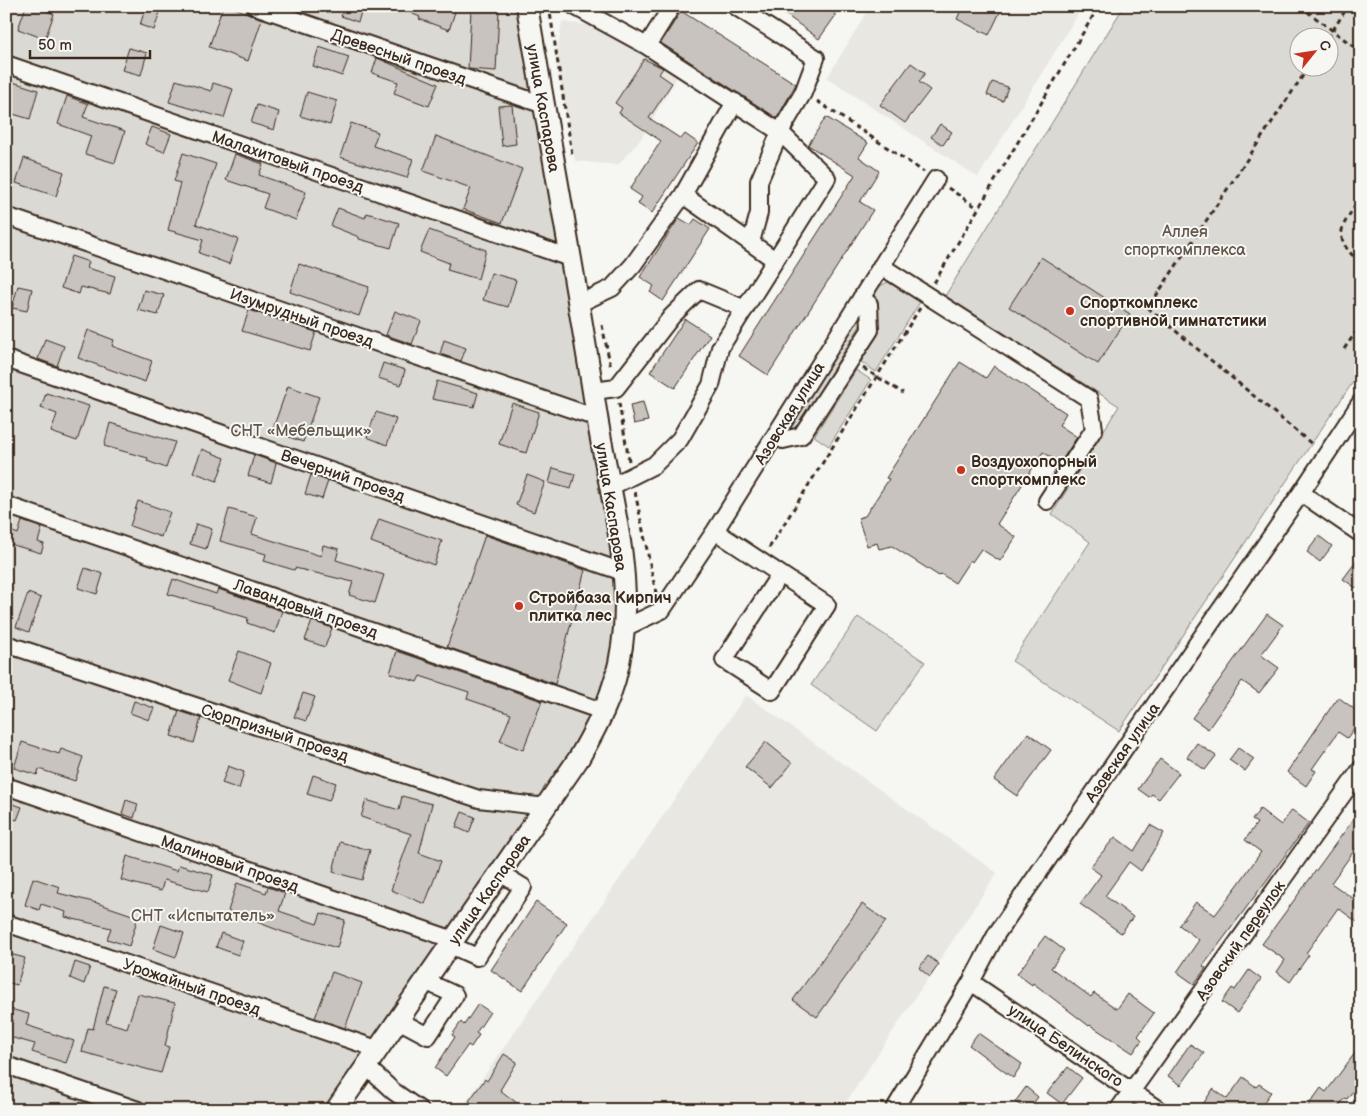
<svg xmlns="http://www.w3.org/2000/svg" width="1367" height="1116" viewBox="0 0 1367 1116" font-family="'Balsamiq Sans',sans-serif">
  <rect width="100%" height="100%" fill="#f6f6f2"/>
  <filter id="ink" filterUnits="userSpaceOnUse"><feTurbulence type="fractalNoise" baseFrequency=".02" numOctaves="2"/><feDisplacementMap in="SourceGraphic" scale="10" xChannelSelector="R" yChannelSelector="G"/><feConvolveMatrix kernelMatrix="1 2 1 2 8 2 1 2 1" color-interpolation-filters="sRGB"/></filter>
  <g filter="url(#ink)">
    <path fill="#e8e7e2" d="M864,6H1083L978,177L827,78L868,10Z
      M562,22L596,26L677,77L640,140L618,165L575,161L556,60Z
      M746,695L997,873L841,1110H473L465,1104Z"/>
    <path fill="#dad9d3" stroke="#8a8278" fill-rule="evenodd" d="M6,6H527L623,572L613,689L337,1110H6Z
      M1124,6H1361V370L1119,731L1012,661L1090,542L1052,514L1119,406L945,296ZM1300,38H1330V68H1300Z
      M888,282L920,302L876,372L861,362L879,332L875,295L878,287Z
      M861,312L866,316L793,434L788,430Z
      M856,370L871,380L829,446L814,436Z
      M858,617L925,662L877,731L811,685Z"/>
    <path fill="#c8c3be" stroke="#3b2a1e" d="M26,6H33L54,14L45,39L18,29Z
      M146,6H162L154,30L140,25Z
      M223,6H230L262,19L248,61L209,47Z
      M345,6H363L358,22L341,16Z
      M394,6H457L449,30L419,19L420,17Z
      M774,6H825L836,15L819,39Z
      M963,6H1003L989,35L957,19Z
      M471,10L499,11L496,71L468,69Z
      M681,11L796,84L777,118L661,43Z
      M319,47L349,57L342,76L313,66Z
      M129,48L147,53L141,75L122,70Z
      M377,58L438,84L429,106L394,93L398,82L372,73Z
      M644,59L663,68L659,74L672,83L649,118L681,139L685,134L698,143L652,213L638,204L642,197L630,189L661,141L619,113L622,108L615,103Z
      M911,63L925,73L919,82L930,90L905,123L880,105Z
      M176,80L211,91L213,83L233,89L224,118L169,102Z
      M13,82L38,90L30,119L6,112Z
      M992,82L1008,87L1003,101L987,95Z
      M307,92L337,101L330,125L300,116Z
      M67,96L88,104L83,117L125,131L115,163L85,154L91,136L58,124Z
      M257,105L279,112L274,130L251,123Z
      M512,105L516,144L502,146L498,106Z
      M826,117L868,143L859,157L879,171L860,202L873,210L768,375L739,356L855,175L808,145Z
      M351,123L378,132L373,146L413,159L407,178L340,157Z
      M940,124L952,132L943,145L931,137Z
      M152,127L171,134L164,152L145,144Z
      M436,136L522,169L502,223L463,209L471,188L423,171Z
      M183,153L216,164L196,224L238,239L229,264L199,253L203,240L168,230L180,183L174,181Z
      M235,154L263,164L259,175L306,192L296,220L263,208L268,194L226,180Z
      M24,158L64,172L56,196L16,183Z
      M338,208L365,218L367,213L399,223L391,248L359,239V237L331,226Z
      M679,218L691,225L695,219L710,229L663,301L650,292L654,286L640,277Z
      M429,230L486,250L478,279L447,270L449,263L420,252Z
      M71,256L89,262L87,268L115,276L110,294L81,287L79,294L61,288Z
      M1041,257L1130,314L1098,364L1009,307Z
      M299,264L369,287L359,316L290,292Z
      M491,273L516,280L508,307L483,300Z
      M18,286L32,289L27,311L12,308Z
      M144,290L164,295L158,315L138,310Z
      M249,310L316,332L310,351L242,331Z
      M395,311L421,321L412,344L386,335Z
      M685,319L710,335L675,388L650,372Z
      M88,330L114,340L112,346L152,361L145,382L78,358Z
      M45,339L64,346L57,366L38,359Z
      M444,340L466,348L461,361L440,354Z
      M960,362L986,378L994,366L1066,413L1059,425L1077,437L1060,463L1043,452L997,524L1016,537L1000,561L981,549L972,562L970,560L955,583L941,574L939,576L892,546L879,549L877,543L867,546L858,518L865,516L889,479L886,478Z
      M383,363L405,370L401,385L378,378Z
      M437,381L478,393L474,407L432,399Z
      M288,386L319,397L303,442L272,431Z
      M46,393L89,406L77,441L51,432L57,414L41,408Z
      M643,402L648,421L634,424L630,405Z
      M512,403L539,412L526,453L499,444Z
      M376,412L396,419L387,445L367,437Z
      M110,423L175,442L166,468L147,461L148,458L104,446Z
      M202,449L225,458L217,481L193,472Z
      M254,455L276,463L271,483L248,476Z
      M553,468L575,474L571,489L549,483Z
      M311,475L328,481L322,499L305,494Z
      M527,475L545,482L534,512L516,505Z
      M138,501L170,512L161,537L130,526Z
      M229,509L257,517L252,534L321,556L323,545L339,549L336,560L384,575L375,603L349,595L353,582L295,568L294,570L264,561L266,554L220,541Z
      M379,519L442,541L434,565L371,542Z
      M22,521L42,528L38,542L44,544L41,553L6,543V529L18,534Z
      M196,524L212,529L206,549L190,544Z
      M485,535L585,570L555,684L447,647Z
      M1319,536L1332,546L1320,562L1307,552Z
      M1361,555V581L1356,588L1343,579Z
      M85,568L103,574L97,594L78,588Z
      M173,579L216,594L218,589L282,611L275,633L247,623L248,618L168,594Z
      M28,593L41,598L29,632L16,627Z
      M1267,614L1283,625L1261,655L1279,668L1259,693L1242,681L1208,729L1192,718Z
      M312,621L332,628L325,647L305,640Z
      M239,651L271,663L261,693L228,680Z
      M397,651L542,701L523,750L500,741L511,714L467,699L469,692L420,676L417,682L390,673Z
      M303,693L315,697L306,721L294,717Z
      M1338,697L1361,714V719L1347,738L1338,732L1312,769L1316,771L1306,786L1287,772Z
      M134,701L154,708L149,720L130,713Z
      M179,711L201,718L194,743L171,736Z
      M1028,733L1051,750L1017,796L994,780Z
      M22,742L59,754L61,749L83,757L75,781L39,769L37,775L14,768Z
      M766,742L792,763L772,788L745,767Z
      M1197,743L1216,756L1205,770L1187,757Z
      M1238,748L1254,759L1245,771L1229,760Z
      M1160,759L1179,773L1159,799L1152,794L1149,797L1138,789Z
      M228,766L244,772L239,789L222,783Z
      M313,775L336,783L329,801L307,794Z
      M402,796L432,804L419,853L441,861L425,904L391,890L411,834L361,817L366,800L399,810Z
      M126,800L138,804L134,818L122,814Z
      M6,802L22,807L17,820L6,817Z
      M1260,809L1281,825L1292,810L1309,823L1203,966L1206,968L1194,984L1177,972L1199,940L1179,925L1196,902L1215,915L1240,882L1261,852L1245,840L1257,823L1252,820Z
      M1361,809V841L1331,883L1361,904V925L1338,908L1306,953L1309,955L1290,982L1277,972L1285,960L1262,944Z
      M462,812L475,817L469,833L456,827Z
      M1150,825L1164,833L1141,871L1129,862L1105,896L1133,917L1121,933L1080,904L1101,875L1090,867L1115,837L1134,851Z
      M340,842L370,850L362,880L333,872Z
      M127,856L177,871L179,865L213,875L208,892L164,880L161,891L121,880Z
      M33,878L60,887L58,893L97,903L138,917L129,946L107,939L111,928L65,917L66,912L41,904L39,910L25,905Z
      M237,883L266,893L268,887L285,893L279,911L317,924L321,913L345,920L337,948L283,932L228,911Z
      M536,902L567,923L522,991L491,970Z
      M862,904L886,921L817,1017L793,1000Z
      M161,925L184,933L176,957L153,949Z
      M221,933L243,941L238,955L216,947Z
      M1045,936L1064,950L1051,968L1091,997L1094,993L1117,1009L1128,994L1154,1013L1138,1036L1142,1040L1133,1053L1090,1025L1089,1026L1033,983L1032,985L1017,974Z
      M6,953L25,958L17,985L6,982Z
      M928,956L939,964L930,977L919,968Z
      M75,962L90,967L84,984L70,978Z
      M1249,970L1261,979L1237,1013L1222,1002L1232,988L1235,990Z
      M332,972L362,983L345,1028L315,1018Z
      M104,986L116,989L106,1022L127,1028L138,994L175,1003L165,1046L169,1047L161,1073L82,1052L88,1028L93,1029Z
      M478,1004L490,1012L476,1033L479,1035L471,1047L468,1045L446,1076L435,1068L455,1037L452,1035L461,1022L464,1025Z
      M6,1008L29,1014L26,1025L74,1041L66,1063L32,1052L35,1044L6,1036Z
      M978,1033L1022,1064L1013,1078L969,1045Z
      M1190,1044L1204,1053L1181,1085L1168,1076Z
      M1361,1045V1080L1347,1099L1345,1098L1336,1110H1305L1321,1088L1326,1092Z
      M504,1054L517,1062L500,1090L526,1110H481L469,1101L485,1079L487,1081Z
      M1068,1067L1082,1078L1062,1104L1047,1093Z
      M1243,1077L1256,1087L1259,1084L1271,1092L1258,1110H1199L1213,1089L1227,1099Z
      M1026,1087L1038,1097L1028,1110L1015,1102Z"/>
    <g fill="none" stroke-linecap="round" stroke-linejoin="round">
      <g stroke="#3b2a1e" stroke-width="20">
        <path id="minor" d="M255,6L544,105
          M574,6L647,46L672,6
          M647,46L780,132L803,93L816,58L735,6
          M6,64L570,258
          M683,195L735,102
          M6,216L597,418
          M881,266L1089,399L1094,429L1047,501
          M578,304L612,288L633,265L683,195L775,260
          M6,359L623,572
          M594,391L616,388L672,316L699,290L745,309
          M774,437L783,440L801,436L870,330L869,304L861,298
          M610,487L654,465L680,439L711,385L720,348L827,178L780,132L759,181V213L751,242
          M1301,493L1361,534
          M6,505L605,712
          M715,531L827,605L772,691L724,660L780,574
          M624,628L662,610L715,531L936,179
          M6,644L479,799L546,807
          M6,786L454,940
          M6,923L377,1049
          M450,945L477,957L523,887L500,873
          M971,982L1159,1110
          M398,1020L428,1036L455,995L425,981
          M6,1065L138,1110
          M366,1066L393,1091L420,1110
          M894,1110L971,982L997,933L1301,493L1361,402
          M1118,1110L1361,769"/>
      </g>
      <g stroke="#3b2a1e" stroke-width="24">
        <path id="major" d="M336,1110L579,758C605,713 620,680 624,628C630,557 608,486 597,417C576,280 550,143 527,6"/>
      </g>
      <path stroke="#3b2a1e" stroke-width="3" stroke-dasharray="5 4" stroke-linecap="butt" d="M549,6L572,154
        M1300,6L1361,52
        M1328,38L1348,6
        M1308,68L1148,308L1313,445
        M817,101L924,172
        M948,188L978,208
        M1361,197C1342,227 1329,236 1361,263
        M934,283L1099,6
        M602,325L611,368
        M1344,349L1361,325
        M863,368L903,393
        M619,403L629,461
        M635,492L656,593
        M769,548L920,308"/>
      <use href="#minor" stroke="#f6f6f2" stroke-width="16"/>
      <use href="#major" stroke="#f6f6f2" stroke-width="20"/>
    </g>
  </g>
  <g fill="#c8321e" stroke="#f6f6f2" stroke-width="2">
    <circle cx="1070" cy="311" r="5"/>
    <circle cx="961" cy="470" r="5"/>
    <circle cx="519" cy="606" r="5"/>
  </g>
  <g text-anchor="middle" stroke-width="4" stroke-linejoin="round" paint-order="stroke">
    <g font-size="16" fill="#3b2a1e" stroke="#f6f6f2">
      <text transform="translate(399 56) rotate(19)" y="6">Древесный проезд</text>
      <text transform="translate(544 108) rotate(80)" y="6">улица Каспарова</text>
      <text transform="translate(288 161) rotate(19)" y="6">Малахитовый проезд</text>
      <text transform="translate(302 317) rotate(19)" y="6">Изумрудный проезд</text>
      <text transform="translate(789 413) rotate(-58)" y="6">Азовская улица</text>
      <text transform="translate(343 475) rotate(19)" y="6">Вечерний проезд</text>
      <text transform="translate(612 507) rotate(81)" y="6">улица Каспарова</text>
      <text transform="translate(306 608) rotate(19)" y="6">Лавандовый проезд</text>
      <text transform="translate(275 732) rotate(18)" y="6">Сюрпризный проезд</text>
      <text transform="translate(1122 752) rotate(-55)" y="6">Азовская улица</text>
      <text transform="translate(230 863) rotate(19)" y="6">Малиновый проезд</text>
      <text transform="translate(489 889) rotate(-55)" y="6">улица Каспарова</text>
      <text transform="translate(1240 940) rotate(-55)" y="6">Азовский переулок</text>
      <text transform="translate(192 986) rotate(19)" y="6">Урожайный проезд</text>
      <text transform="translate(1066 1045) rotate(34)" y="6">улица Белинского</text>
    </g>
    <g font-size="16" fill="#63564b" stroke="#f6f6f2">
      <text x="1185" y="237">Аллея<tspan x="1185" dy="18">спорткомплекса</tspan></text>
      <text x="301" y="436">СНТ «Мебельщик»</text>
      <text x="203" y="921">СНТ «Испытатель»</text>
    </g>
    <g font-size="16" font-weight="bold" fill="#3b2a1e" stroke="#f6f6f2" text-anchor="start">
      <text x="1080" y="308">Спорткомплекс<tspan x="1080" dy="18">спортивной гимнатстики</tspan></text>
      <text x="971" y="467">Воздуохопорный<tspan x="971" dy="18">спорткомплекс</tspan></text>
      <text x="529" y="603">Стройбаза Кирпич<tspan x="529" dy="18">плитка лес</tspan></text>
    </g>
  </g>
  <rect width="1367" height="1116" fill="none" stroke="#f6f6f2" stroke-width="25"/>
  <rect x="12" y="12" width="1342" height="1091" fill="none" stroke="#3b2a1e" stroke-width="2" filter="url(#ink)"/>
  <g transform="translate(1314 52) rotate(60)"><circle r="24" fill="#f6f6f2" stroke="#aba49d"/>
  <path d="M0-4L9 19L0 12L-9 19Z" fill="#c8321e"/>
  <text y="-8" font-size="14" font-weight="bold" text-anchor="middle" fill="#3b2a1e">С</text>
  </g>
  <path d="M30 50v8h120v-8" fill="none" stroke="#3b2a1e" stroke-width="2.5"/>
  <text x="38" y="50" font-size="15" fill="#3b2a1e" stroke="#f6f6f2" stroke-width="4" paint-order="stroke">50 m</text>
</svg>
